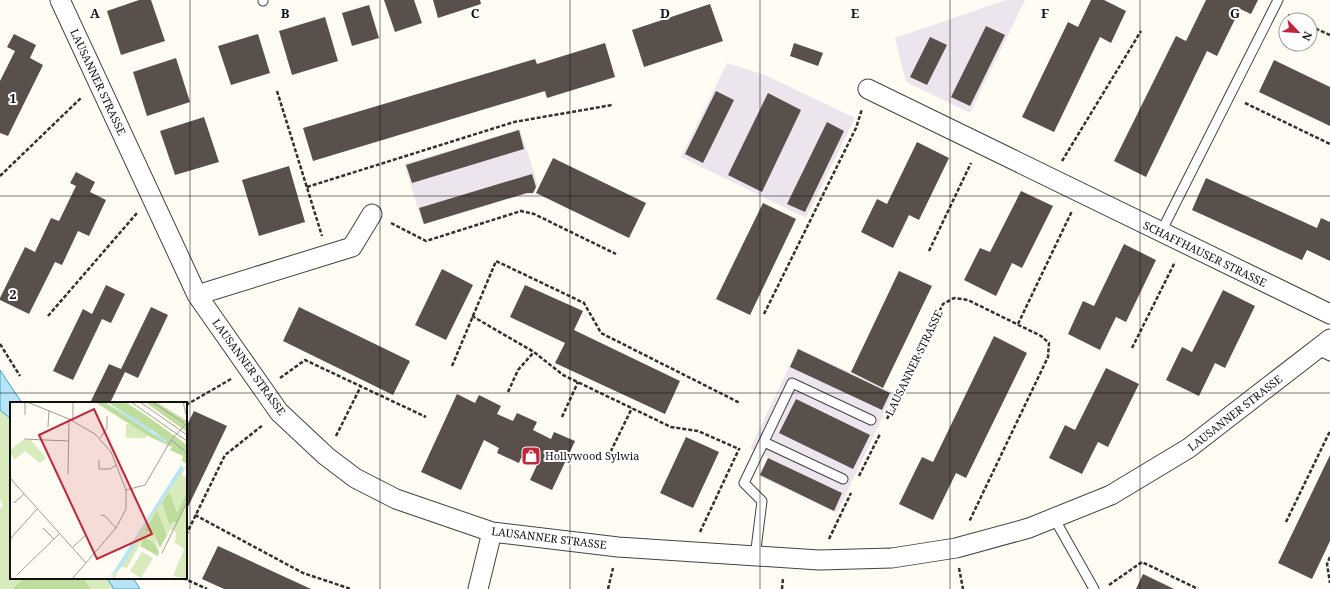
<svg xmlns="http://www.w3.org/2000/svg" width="1330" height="589" viewBox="0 0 1330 589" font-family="'Noto Serif',serif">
  <rect width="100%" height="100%" fill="#fffcf3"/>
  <path fill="#ece5ee" d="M1006,0H1025L970,113L906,82L895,38Z
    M727,63L765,75L855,118L806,218L681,157Z
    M520,129L538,185L533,194H526L423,225L404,164Z
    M798,348L894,393L837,513L759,476L768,457L750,449Z"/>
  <path fill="#d8ebbc" d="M0,410L11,419V578H24L12,589H0V508L3,506L0,500Z
    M83,578H107L114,589H91Z"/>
  <path fill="#bedc9b" d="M24,578H83L91,589H12Z"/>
  <path fill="#b7e5f7" stroke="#3ea2cf" d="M0,370L22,403H11V419L0,410Z
    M107,578H133L140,589H114Z"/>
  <path fill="#59504c" d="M139,0H151L165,41L121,55L107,11Z
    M384,0H414L422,23L395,32Z
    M433,0H480L481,4L438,18Z
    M1091,0H1104L1126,11L1111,43L1100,37L1054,132L1022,117L1068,22L1078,27Z
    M1206,0H1258L1251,14L1240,9L1217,56L1207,51L1146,177L1114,161L1176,36L1186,41Z
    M710,4L723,41L644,67L632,30Z
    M369,5L379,38L352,46L342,13Z
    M325,17L338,61L292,75L279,31Z
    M986,26L1005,35L970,106L951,97Z
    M14,34L36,45L30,58L43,65L8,136L0,133V81L15,51L7,47Z
    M258,34L270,73L231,85L218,46Z
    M930,37L947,45L927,85L910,77Z
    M605,43L615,77L547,98L545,91L313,161L303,128L535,59L537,64Z
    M794,43L823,53L818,66L790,56Z
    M176,58L190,102L147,116L133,72Z
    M1274,60L1330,87V126L1259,92Z
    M716,91L734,100L703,163L685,154Z
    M768,93L801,110L762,192L728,175Z
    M204,117L219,162L175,175L160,131Z
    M827,122L844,131L805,212L787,204Z
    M519,130L524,149L412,183L406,165Z
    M917,142L949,158L919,220L909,215L893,248L861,232L877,199L887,204Z
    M553,158L646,203L629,238L536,193Z
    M289,166L305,222L259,236L242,180Z
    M76,172L95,182L90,192L106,200L89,236L78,231L62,265L55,262L29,314L0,300V298L25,247L35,252L51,218L59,221L76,186L70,183Z
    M532,174L536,187L533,193H527L424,224L419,208Z
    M1206,178L1317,228L1321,218L1330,222V261L1307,250L1302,260L1192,210Z
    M1021,191L1053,206L1022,268L1012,263L996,296L964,280L980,248L990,252Z
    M763,203L796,219L750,315L716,299Z
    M1124,244L1156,260L1126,322L1116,317L1100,350L1068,334L1083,301L1094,306Z
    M442,269L473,285L446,340L415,325Z
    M899,271L932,286L883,388L851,372Z
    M106,285L125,294L111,323L102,319L73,380L53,371L83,309L92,314Z
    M525,285L583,311L574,330L680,381L665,414L555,363L565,343L510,317Z
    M1223,290L1255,306L1225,368L1215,363L1199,396L1166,380L1182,347L1192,352Z
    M151,307L168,315L138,378L125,372L110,403H90L109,364L121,369Z
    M299,307L410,361L393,395L283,341Z
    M994,336L1027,353L966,478L956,473L933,520L899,504L922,457L933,462Z
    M798,349L890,393L882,410L790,367Z
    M1106,368L1139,384L1108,447L1098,442L1082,474L1049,458L1065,425L1075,430Z
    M457,394L475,403L479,395L501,406L497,414L513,421L517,413L537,422L533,430L551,439L554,432L575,441L552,490L530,480L537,465L521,458L519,463L497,453L499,448L484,440L461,490L421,472Z
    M796,399L870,435L853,469L779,433Z
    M194,411L227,426L186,511V427Z
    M686,437L719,452L693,508L660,493Z
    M1330,455V541L1312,579L1278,563Z
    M768,458L842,493L834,511L760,475Z
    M218,546L311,589H224L202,579Z
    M1143,574L1174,589H1136Z"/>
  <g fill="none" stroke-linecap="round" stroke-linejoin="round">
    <g stroke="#434343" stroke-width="11">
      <path id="lane" d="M263,0V1
        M1161,232L1278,0
        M1316,349L1330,356
        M764,442L843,479
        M1054,518L1094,589
        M755,557L762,501L744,483L792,383L871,420"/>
    </g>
    <g stroke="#434343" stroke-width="21">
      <path id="street" d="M60,0L197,295L279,412L326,456L355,478L396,499L492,532L618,547L819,560L892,558L956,548L1029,528L1111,495L1189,448L1330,339
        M868,89L1330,314
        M197,295L352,247L372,214
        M478,589L492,532"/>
    </g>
    <path stroke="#323232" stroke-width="2.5" stroke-dasharray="4 2" stroke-linecap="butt" d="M1288,15L1298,20
      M1310,26L1330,35
      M277,91L322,236
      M1245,103L1330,144
      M1062,161L1141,31
      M0,176L82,97
      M307,187L514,122L612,105
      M391,223L426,241L521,211L534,214L616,254
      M929,251L971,163
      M764,314L856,128L862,109
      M48,316L137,213
      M472,316L534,352L563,375L671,427L698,431L739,449
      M1018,324L1072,211
      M0,344L20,376
      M1132,348L1175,262
      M452,366L496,261L584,303L601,333L740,403
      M280,378L305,360L426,417
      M508,392L518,370L534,352
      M186,405L231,379
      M562,417L578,382
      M887,419L943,304L954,298L968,300L1041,336L1049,343L1048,357L969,522
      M336,436L361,386
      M608,457L632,408
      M859,476L880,434
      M195,515L303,573L351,589
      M1286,522L1330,431
      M700,532L739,449L740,450
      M186,535L225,455L263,425
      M829,539L851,493
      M1330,557L1327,564L1330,583
      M959,568L963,589
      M183,578L207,589
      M1109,585L1142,562L1198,589
      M608,589L613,568
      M782,589L783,578"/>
    <use href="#lane" stroke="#fff" stroke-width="9"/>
    <use href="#street" stroke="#fff" stroke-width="19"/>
  </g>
  <path fill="none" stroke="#101010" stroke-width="1" stroke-opacity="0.55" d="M190,0V589M380,0V589M570,0V589M760,0V589M950,0V589M1140,0V589M0,196H1330M0,393H1330"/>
  <defs>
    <g id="shop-square" transform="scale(1)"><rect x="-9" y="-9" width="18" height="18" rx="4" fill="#c2263b" stroke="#fff"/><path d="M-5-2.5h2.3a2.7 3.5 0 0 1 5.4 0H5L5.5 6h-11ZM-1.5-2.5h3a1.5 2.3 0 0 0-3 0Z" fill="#fff"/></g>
  </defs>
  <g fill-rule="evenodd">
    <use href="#shop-square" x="531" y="456"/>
  </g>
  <g text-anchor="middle" stroke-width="4" stroke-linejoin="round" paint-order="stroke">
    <g font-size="11" fill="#101010" stroke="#fff">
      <text transform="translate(98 82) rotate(65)" y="4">LAUSANNER STRASSE</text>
      <text transform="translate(1205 254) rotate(26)" y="4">SCHAFFHAUSER STRASSE</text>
      <text transform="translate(914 363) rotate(-64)" y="4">LAUSANNER STRASSE</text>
      <text transform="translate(249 367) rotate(54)" y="4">LAUSANNER STRASSE</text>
      <text transform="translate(1235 413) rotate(-38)" y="4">LAUSANNER STRASSE</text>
      <text transform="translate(549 538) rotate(7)" y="4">LAUSANNER STRASSE</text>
    </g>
    <g font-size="11" fill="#101010" stroke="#fff" text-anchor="start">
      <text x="545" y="460">Hollywood Sylwia</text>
    </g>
  </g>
  <g transform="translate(10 402)">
    <rect width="177" height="177" fill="#fffcf3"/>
    <path d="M116,22H125L139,31L135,36H116ZM13,38H21L36,56L30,61L15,49L4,58L0,48ZM177,63L172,73L177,76V89L167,111L152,101L161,124L177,99V177L163,174L174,147L165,141L166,130L160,127L157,133L147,110L143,131L149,150L143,140H131L117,166L111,165L104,177H101L120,151L126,137L167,73ZM132,150L143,156L131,176L120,169Z" fill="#d8ebbc"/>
    <path d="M85,0L96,1L157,41L145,30L97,0H115L137,14L177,43V62L172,59L173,54L160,48L162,45L140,35ZM135,0H146L177,19V30ZM177,89V99L167,120H163L160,124L152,101L158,91L160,92L167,111ZM147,109L157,133L150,146L143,131L135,128ZM134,135L143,140L149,150L148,154L130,144Z" fill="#bedc9b"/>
    <path d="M94,0L124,16L157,39V41ZM171,63L174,66L126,137L124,145L114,161L99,177Z" fill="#b7e5f7"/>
    <path fill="none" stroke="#9f9e98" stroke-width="1" d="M15,0V13M17,0L59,17L85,32L101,50L116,88V107L106,126L62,177M121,0L177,39M130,0L177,33M142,0L174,21M173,0L177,16M63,19V0M38,25L39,8M90,36L97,26V14M14,37L58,39M161,38L177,51M89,58V67H100L106,63M58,72L59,17M0,76L76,161M116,88L135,83L161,38L177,21M4,101L14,92M91,113L95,114L106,126M33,126L44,137M0,137L27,107M63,145L76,133M152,151L177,100M8,172L50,131"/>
    <path fill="#c2263b" fill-opacity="0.15" stroke="#c2263b" stroke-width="2" d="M84,7L142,132L87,157L29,33Z"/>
    <rect width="177" height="177" fill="none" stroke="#101010" stroke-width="2"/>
  </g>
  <g font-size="13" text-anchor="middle" font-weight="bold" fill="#101010" stroke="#fff" stroke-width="4" stroke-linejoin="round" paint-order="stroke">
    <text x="95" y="18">A</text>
    <text x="285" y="18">B</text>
    <text x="475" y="18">C</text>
    <text x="665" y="18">D</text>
    <text x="855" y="18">E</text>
    <text x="1045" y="18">F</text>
    <text x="1235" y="18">G</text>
    <text x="13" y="103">1</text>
    <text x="13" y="299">2</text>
  </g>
  <g transform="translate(1298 32) rotate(115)"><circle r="19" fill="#ffffff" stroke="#9f9f9f"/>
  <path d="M0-3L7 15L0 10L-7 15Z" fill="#c2263b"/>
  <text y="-6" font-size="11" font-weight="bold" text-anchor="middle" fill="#101010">N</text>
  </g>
</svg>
